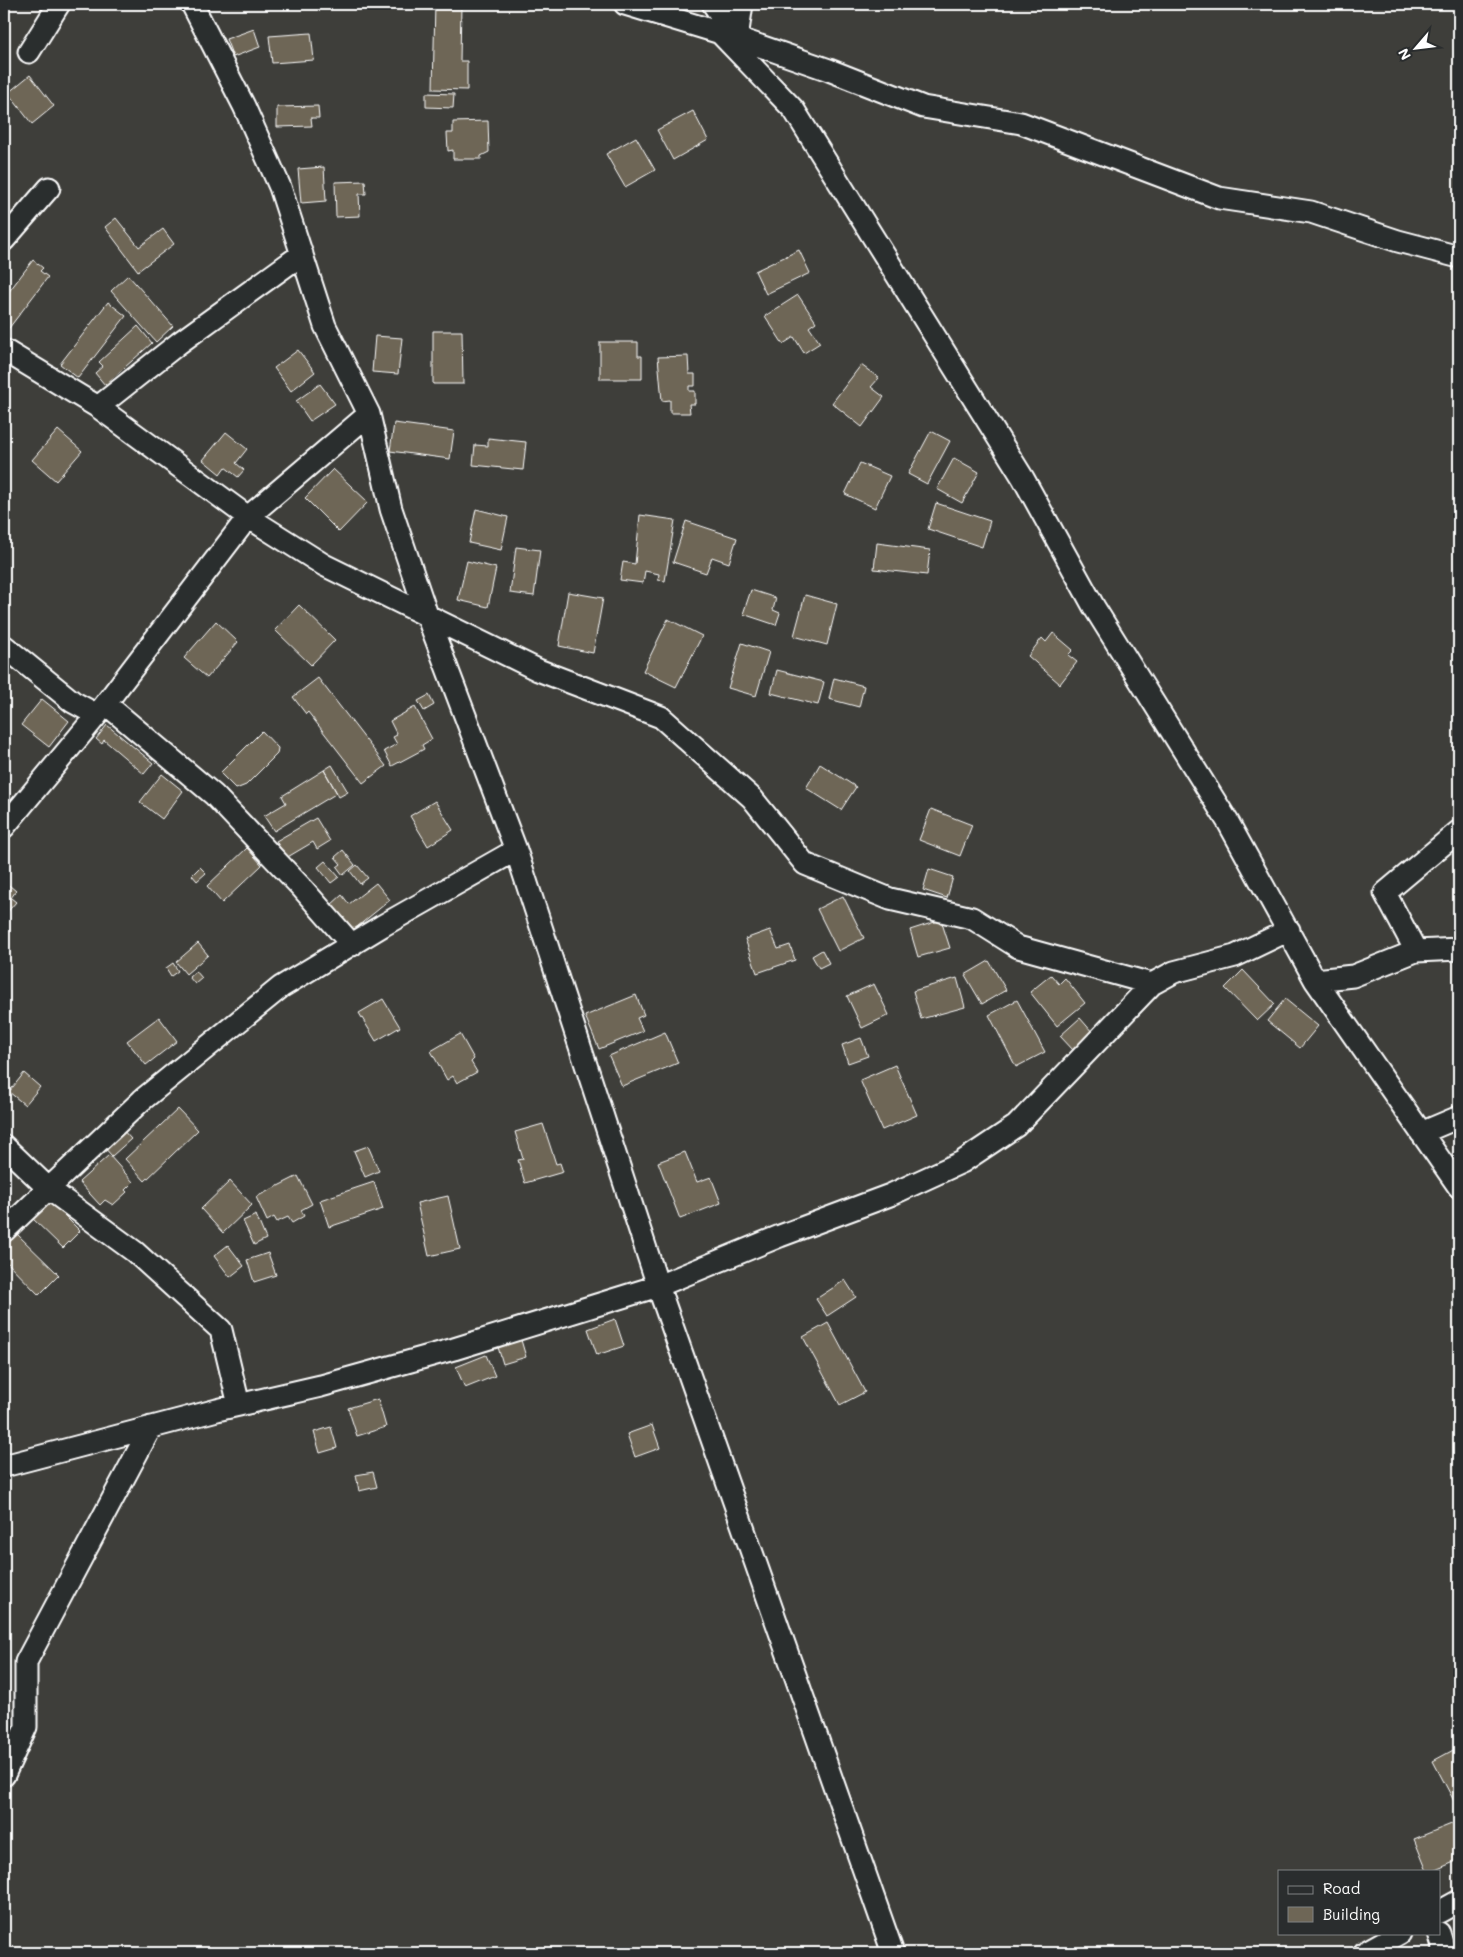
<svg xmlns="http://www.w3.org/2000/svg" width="1463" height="1957" viewBox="0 0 1463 1957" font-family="Mali,sans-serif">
  <rect width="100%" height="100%" fill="#3e3e3a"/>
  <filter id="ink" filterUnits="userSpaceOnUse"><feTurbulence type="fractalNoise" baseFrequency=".02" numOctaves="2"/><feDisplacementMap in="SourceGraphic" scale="10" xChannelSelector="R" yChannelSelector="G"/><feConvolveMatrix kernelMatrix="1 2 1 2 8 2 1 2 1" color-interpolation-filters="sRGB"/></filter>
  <g filter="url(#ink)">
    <path fill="#6e6656" stroke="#fff" d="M435,4H461L460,61H467V90L433,89Z
      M254,29L260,47L233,57L226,39Z
      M311,33L314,60L272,63L269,36Z
      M30,75L54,106L32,124L8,93Z
      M426,93L454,94L453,108L426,107Z
      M318,106L319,118H311L312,126L277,127V107Z
      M693,111L708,140L673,160L657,130Z
      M488,121L489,152L481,156V159H453V150L448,151L447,133H453V122Z
      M636,137L655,170L625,187L606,154Z
      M324,167L326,201L301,203L298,169Z
      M365,181L366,194H359L360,216L336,217L335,182Z
      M116,218L139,247L163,229L174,244L138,271L105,227Z
      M799,250L810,273L766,294L755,271Z
      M33,260L43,268L40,271L48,277L6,332L4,330V298Z
      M128,275L173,326L156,342L111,291Z
      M798,295L816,322L809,327L820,343L804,353L794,337L783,344L765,316Z
      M108,302L126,316L78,378L60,364Z
      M138,326L152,343L105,385L95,373L103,366L99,362Z
      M433,331H462L463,384H433Z
      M375,336L402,338L398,374L372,372Z
      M600,342H638V356H642V379H600Z
      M298,350L315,372L291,391L274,368Z
      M688,356L689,374H695V386H689V391H695V404H689L690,413H670V400L662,401L658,357Z
      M861,365L879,378L871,387L884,397L862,427L832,403Z
      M320,384L335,404L310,421L296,401Z
      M394,423L454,431L450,459L390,451Z
      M58,430L82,451L56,481L32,460Z
      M931,431L950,441L927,484L908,474Z
      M226,432L247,449L236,463L244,470L238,477L225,467L220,474L203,460Z
      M488,438L526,442L523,470L473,465L475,445L488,446Z
      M954,458L979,472L962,503L937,489Z
      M860,463L890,476L875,508L845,494Z
      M333,469L368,502L339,532L305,498Z
      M936,503L990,521L982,547L928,529Z
      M476,509L508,517L501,550L469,543Z
      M640,515L675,520L665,581L658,580L659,574L645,571L643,583L620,580L623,562L635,564Z
      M686,521L737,538L729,563L712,557L706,573L673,562Z
      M877,543L930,550L927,575L874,569Z
      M516,547L540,550L534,596L510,593Z
      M467,561L496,568L488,607L458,600Z
      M751,590L776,598L773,610L780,613L776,625L743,614Z
      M568,592L603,598L593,653L559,646Z
      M805,595L837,604L827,645L794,636Z
      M299,605L335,640L311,665L275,630Z
      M668,619L702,636L676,687L643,671Z
      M216,621L238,642L207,678L184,658Z
      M1053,633L1073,650L1068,655L1077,662L1060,684L1028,656L1042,638L1046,642Z
      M742,643L769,652L756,696L728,688Z
      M777,670L824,682L818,705L771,693Z
      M318,678L386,766L363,783L308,712L306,714L293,697Z
      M834,678L864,686L859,707L829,699Z
      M429,695L434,705L424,711L418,701Z
      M42,699L69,721L49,747L21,725Z
      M415,707L432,739L422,745L424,749L392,766L384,751L397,744L393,737L397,735L390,721Z
      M107,725L153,763L144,774L104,740L102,744L96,739Z
      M262,731L278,748L277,754L246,785L236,789L220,773Z
      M820,764L856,787L841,810L806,788Z
      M332,765L348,792L339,797L324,770Z
      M324,770L337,793L274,831L264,816L286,803L282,796Z
      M162,774L183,791L162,819L140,802Z
      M435,801L453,830L428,846L410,816Z
      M931,809L972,825L960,856L919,840Z
      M316,818L330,841L317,849L313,842L286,858L276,841Z
      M247,848L262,865L222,903L207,886Z
      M343,850L355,865L343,875L337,867L341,864L335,857Z
      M325,861L339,877L331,883L318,867Z
      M357,865L368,878L360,884L350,871Z
      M200,867L206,873L197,881L192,875Z
      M929,869L953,877L947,898L923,890Z
      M4,881L16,891L11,898L16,902L4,916Z
      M376,883L390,900L352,931L331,905L342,895L349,904Z
      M843,896L864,938L838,951L817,909Z
      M941,920L950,948L918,957L910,930Z
      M770,930L778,949L790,945L795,960L757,973L745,939Z
      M198,943L208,955L186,974L176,962Z
      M822,950L829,963L819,968L812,956Z
      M989,961L1006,990L982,1004L965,975Z
      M173,963L178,971L171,976L166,968Z
      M1243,970L1275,1004L1257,1021L1225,988Z
      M196,971L202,978L195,984L189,977Z
      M1051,975L1059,984L1065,978L1085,1003L1057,1026L1030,992Z
      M957,978L965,1007L921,1019L913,991Z
      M874,984L889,1015L862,1028L847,996Z
      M636,995L644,1015L637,1018L643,1031L599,1049L585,1016Z
      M383,999L400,1027L376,1041L359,1013Z
      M1285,999L1318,1026L1300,1048L1267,1021Z
      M1017,1000L1045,1052L1016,1067L989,1015Z
      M159,1017L177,1041L146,1065L127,1041Z
      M1080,1018L1093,1033L1074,1051L1060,1036Z
      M665,1032L678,1063L622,1086L609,1056Z
      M460,1034L474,1059L471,1062L477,1072L457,1083L453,1076L447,1080L431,1051Z
      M861,1038L868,1056L848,1063L842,1045Z
      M895,1065L917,1115L882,1130L860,1080Z
      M24,1073L40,1087L25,1105L9,1092Z
      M178,1109L198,1130L145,1181L125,1159Z
      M543,1124L556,1164L560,1163L563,1172L525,1183L518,1160L523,1159L515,1132Z
      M121,1128L131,1139L112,1156L102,1145Z
      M368,1146L379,1171L365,1177L354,1151Z
      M685,1152L697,1182L711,1177L721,1203L680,1219L658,1162Z
      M109,1155L133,1182L125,1190L127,1192L113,1205L105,1200L100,1205L79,1182Z
      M298,1176L312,1204L301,1210L304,1216L292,1223L288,1217L277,1222L274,1217L267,1221L256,1197Z
      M230,1181L252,1205L223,1233L201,1209Z
      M374,1182L383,1209L329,1227L320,1200Z
      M448,1196L460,1249L429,1256L417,1203Z
      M48,1199L80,1231L63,1248L31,1217Z
      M256,1215L266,1239L254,1245L243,1221Z
      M17,1234L59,1275L39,1295L4,1259V1247Z
      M228,1245L244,1266L230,1277L214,1256Z
      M268,1253L276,1275L254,1282L247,1260Z
      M845,1280L856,1297L827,1316L816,1299Z
      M615,1319L624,1346L597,1355L588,1329Z
      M828,1323L865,1392L840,1405L803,1337Z
      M521,1340L526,1357L503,1364L498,1347Z
      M486,1355L495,1376L465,1388L456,1367Z
      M378,1399L386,1427L357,1436L348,1408Z
      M652,1425L660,1448L635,1457L627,1434Z
      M331,1427L337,1448L320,1453L314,1432Z
      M373,1472L377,1487L359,1491L356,1475Z
      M1459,1747V1799L1454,1801L1433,1761Z
      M1454,1823L1459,1835V1860L1433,1871H1427L1414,1839Z"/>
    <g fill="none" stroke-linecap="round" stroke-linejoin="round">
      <g stroke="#fff" stroke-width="25">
        <path id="minor" d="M192,4L244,106L280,187L325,326L369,414L391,509L428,618L516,850L658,1286L893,1953
          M625,4L737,38L829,70L923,107L1021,123L1219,198L1311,212L1398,241L1459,257
          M713,4L737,38
          M720,33L794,110L1023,478L1094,607L1228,822L1315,980L1459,1187
          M737,38L742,4
          M29,52L59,4
          M4,240L49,188
          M4,350L98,407L248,517L324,565L538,670L661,717L752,798L805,864L890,899L972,918L1018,947L1152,984
          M98,407L179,343L302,254
          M4,646L73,702L97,715
          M106,704L214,795L303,889L352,945
          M4,827L97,715L248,517L369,414
          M1416,951L1385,893L1459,831
          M1315,980L1353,976L1416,951L1459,949
          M1421,1133L1459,1117
          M4,1146L49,1189L135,1252L221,1330L239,1405
          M4,1231L142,1100L281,987L382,926L516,850
          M4,1466L217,1410L321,1386L454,1349L658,1286L780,1236L890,1195L962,1162L1016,1126L1152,984L1174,972L1235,956L1289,930
          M4,1775L26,1727V1662L151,1427
          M1439,1912L1459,1901
          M1439,1933L1445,1953
          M1364,1953L1400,1933"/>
      </g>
      <use href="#minor" stroke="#2a2d2e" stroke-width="21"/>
    </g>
  </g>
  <rect width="1463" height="1957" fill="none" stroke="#2a2d2e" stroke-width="20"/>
  <rect x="10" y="10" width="1443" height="1937" fill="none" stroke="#fff" stroke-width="2" filter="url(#ink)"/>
  <rect x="1278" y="1870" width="162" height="65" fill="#2a2d2e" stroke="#7f8182"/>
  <rect x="1288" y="1886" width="25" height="8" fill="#2a2d2e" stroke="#7f8182"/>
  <text x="1323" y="1894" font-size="15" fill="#ffffff">Road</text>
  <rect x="1288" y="1907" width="25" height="15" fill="#6e6656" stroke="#7f8182"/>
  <text x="1323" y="1920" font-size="15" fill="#ffffff">Building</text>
  <g transform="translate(1416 48) rotate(242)" stroke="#2a2d2e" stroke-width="4" paint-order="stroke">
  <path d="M0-4L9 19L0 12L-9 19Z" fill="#ffffff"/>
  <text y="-8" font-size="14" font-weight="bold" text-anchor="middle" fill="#ffffff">N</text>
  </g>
</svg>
